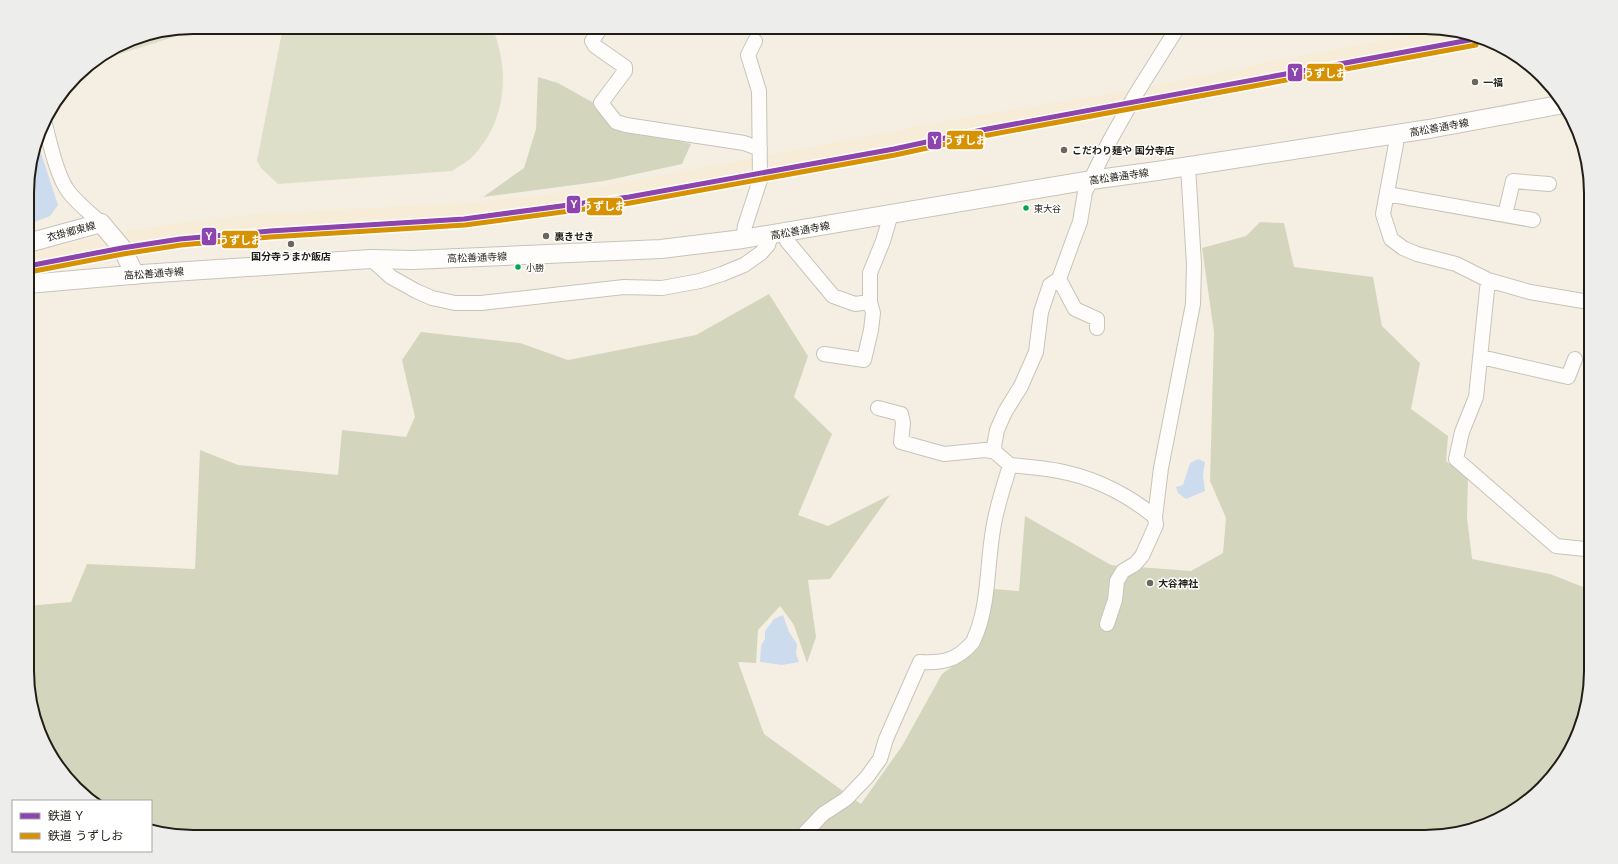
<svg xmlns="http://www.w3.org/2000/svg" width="1618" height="864" viewBox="0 0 1618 864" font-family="Arial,'Noto Sans JP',sans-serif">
  <rect width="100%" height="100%" fill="#f5efe3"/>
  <path fill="#f7ecd7" d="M1438,30L1489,42L631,204L542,218L465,227L182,244L28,273V253L112,234L177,223L268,213L462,203L537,196L626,182L977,115L1139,89L1294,57Z"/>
  <path fill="#dddfc9" d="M193,27H206L94,62L130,40Z
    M283,27H492C511,71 506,125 470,159C465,163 458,167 452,171L278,184L261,168L257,161Z"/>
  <path fill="#d3d6bd" d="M538,77L558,83L592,102L619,128L691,144L682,164L604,181L483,197L524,168L536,129Z
    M1260,222L1284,223L1294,267L1373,277L1382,326L1420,363L1411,409L1448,436L1446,461L1468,477L1467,517L1472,559L1550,574L1591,590V671L1574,745L1550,781L1517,809L1478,828L1435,837H193L151,827V801H97L61,772L40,735L28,693V606L71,602L87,564L195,569L200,450L238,465L338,475L342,430L406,437L415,417L402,360L421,332L520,343L568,360L696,335L769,294L808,356L794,397L832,434L798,515L828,526L890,495L830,579L808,580L816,637L807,663L794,625L780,606L758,630L756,663L738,662L764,734L861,804L902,746L942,674L972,652L994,589L1019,591L1025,516L1111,565L1191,571L1223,553L1226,518L1210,481L1214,332L1202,248L1246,236Z"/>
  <path fill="#cddbee" d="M38,144L58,205L50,216L27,225V182Z
    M1198,459L1205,462L1203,475L1205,491L1186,499L1178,493L1176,487L1183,485L1190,463Z
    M783,615L789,632L797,644L796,654L799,662L782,665L760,662L761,646L765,639V631L774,619Z"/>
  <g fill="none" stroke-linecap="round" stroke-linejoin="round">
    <g stroke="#c8c3ba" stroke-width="16">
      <path id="minor" d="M601,27L592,41L595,46L625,67V71L601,103L616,122L626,125L744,143L760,149
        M44,121C50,142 56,174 68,191C77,203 90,213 101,223
        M1396,134V144L1383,214L1391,239L1403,248L1417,254L1456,264L1488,280L1476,397L1462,432L1456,459L1556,546L1585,549L1591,547
        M1387,194L1533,220
        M1505,215L1513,181L1549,184
        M783,232L787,241L833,296L855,304L870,302
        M743,239L745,226L760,180L759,91L748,55L755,41
        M371,259L391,277L416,291L432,298L455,303H481L624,287L662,288L700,281L722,274L744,265L761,253L768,245L771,235
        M1059,279L1075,309L1097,319V328
        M1488,280L1530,292L1583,301L1590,300
        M824,354L864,360L871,330L873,313L870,302V273L883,241L891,214
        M1481,357L1568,377L1575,359
        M878,408L901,414L903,423L901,442L944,454L985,450L995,452
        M1010,465C1029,467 1049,468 1068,473C1099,480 1131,497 1155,517
        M1107,624L1115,600L1117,581L1123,571L1135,564L1142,556L1156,525L1155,517L1161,468L1193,304L1194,264L1188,167
        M801,837L823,814L846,799L867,777L880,759L886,739L920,662C942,663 956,661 972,643C974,641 975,636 977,632C989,600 987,564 993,530C996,508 1004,486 1010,465L995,452L994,446L997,430L1005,412L1021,386L1036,352L1041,312L1050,285L1059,279L1075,235L1080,222L1085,192L1109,142L1136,94L1178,27"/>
    </g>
    <g stroke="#c8c3ba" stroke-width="20">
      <path id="major" d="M28,243L101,223L122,248L135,275
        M28,284L142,274L371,259L412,260L661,249L743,239L1091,180L1157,171L1429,129L1564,104"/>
    </g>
    <use href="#minor" stroke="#fefdfb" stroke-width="14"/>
    <use href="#major" stroke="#fefdfb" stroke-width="18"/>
    <g stroke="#fff" stroke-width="8">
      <path id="rail-1" d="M28,266L122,248L180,239L270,231L464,219L629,197L894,149L982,130L1475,39"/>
    </g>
    <g stroke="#fff" stroke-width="8">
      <path id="rail-2" d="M29,272L123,254L181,245L270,237L465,225L630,203L895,155L983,136L1476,45"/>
    </g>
    <use href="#rail-1" stroke="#8e44ad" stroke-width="5"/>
    <use href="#rail-2" stroke="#d79203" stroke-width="5"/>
  </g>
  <g fill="#6c675e" stroke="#fff" stroke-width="1.5">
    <circle cx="1475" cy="82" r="4"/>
    <circle cx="1064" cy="150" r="4"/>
    <circle cx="546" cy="236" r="4"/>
    <circle cx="291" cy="244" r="4"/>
    <circle cx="1150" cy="583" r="4"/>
  </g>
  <g fill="#00a651" stroke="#fff" stroke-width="1.5">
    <circle cx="1026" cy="208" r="3.5"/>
    <circle cx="518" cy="267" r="3.5"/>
  </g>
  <g text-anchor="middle" stroke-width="3" stroke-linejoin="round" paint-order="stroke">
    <g font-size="9" fill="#221e16" stroke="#fff" text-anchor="start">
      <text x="1034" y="212">東大谷</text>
      <text x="526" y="271">小勝</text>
    </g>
    <g font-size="10" font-weight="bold" fill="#221e16" stroke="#fff" text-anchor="start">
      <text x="1483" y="86">一福</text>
      <text x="1072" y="154">こだわり麺や 国分寺店</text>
      <text x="554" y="240">裏きせき</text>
      <text x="291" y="260" text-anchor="middle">国分寺うまか飯店</text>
      <text x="1158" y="587">大谷神社</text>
    </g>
    <g font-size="10" fill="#221e16" stroke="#fff">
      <text transform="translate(1439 127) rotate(-10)" y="4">高松善通寺線</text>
      <text transform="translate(1119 176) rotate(-8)" y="4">高松善通寺線</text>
      <text transform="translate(800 230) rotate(-10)" y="4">高松善通寺線</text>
      <text transform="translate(71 231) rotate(-15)" y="4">衣掛郷東線</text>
      <text transform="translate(477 257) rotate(-2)" y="4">高松善通寺線</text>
      <text transform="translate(154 273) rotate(-4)" y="4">高松善通寺線</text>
    </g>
  </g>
  <path d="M0 0H1618V864H0ZM193 34H1425A159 159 0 0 1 1584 193V671A159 159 0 0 1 1425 830H193A159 159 0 0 1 34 671V193A159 159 0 0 1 193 34Z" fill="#ededec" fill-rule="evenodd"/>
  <path fill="none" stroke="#221e16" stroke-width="2" d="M193 34H1425A159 159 0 0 1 1584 193V671A159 159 0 0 1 1425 830H193A159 159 0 0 1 34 671V193A159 159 0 0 1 193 34Z"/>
  <g stroke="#fff" stroke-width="1.5">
    <rect x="1287" y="63" width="16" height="19" rx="4" fill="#8e44ad"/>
    <rect x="1306" y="63" width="38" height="19" rx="4" fill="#d79203"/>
    <rect x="946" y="130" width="38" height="20" rx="4" fill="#d79203"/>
    <rect x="927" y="131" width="15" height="19" rx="4" fill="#8e44ad"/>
    <rect x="566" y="195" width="15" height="19" rx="4" fill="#8e44ad"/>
    <rect x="586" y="197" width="37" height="19" rx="4" fill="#d79203"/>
    <rect x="201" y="227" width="16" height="19" rx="4" fill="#8e44ad"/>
    <rect x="221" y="230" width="38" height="19" rx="4" fill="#d79203"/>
  </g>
  <g font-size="11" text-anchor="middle" font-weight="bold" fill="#fff">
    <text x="1295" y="76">Y</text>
    <text x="1325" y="77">うずしお</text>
    <text x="965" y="144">うずしお</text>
    <text x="935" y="144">Y</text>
    <text x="574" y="208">Y</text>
    <text x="604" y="210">うずしお</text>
    <text x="209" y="240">Y</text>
    <text x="240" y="244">うずしお</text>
  </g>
  <rect x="12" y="800" width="140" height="52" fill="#ffffff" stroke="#a7a5a2"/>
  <rect x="20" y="813" width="20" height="6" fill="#8e44ad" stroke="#a7a5a2"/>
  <text x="48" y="820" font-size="12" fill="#221e16">鉄道 Y</text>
  <rect x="20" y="833" width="20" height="6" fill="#d79203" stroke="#a7a5a2"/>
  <text x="48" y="840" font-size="12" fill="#221e16">鉄道 うずしお</text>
</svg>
